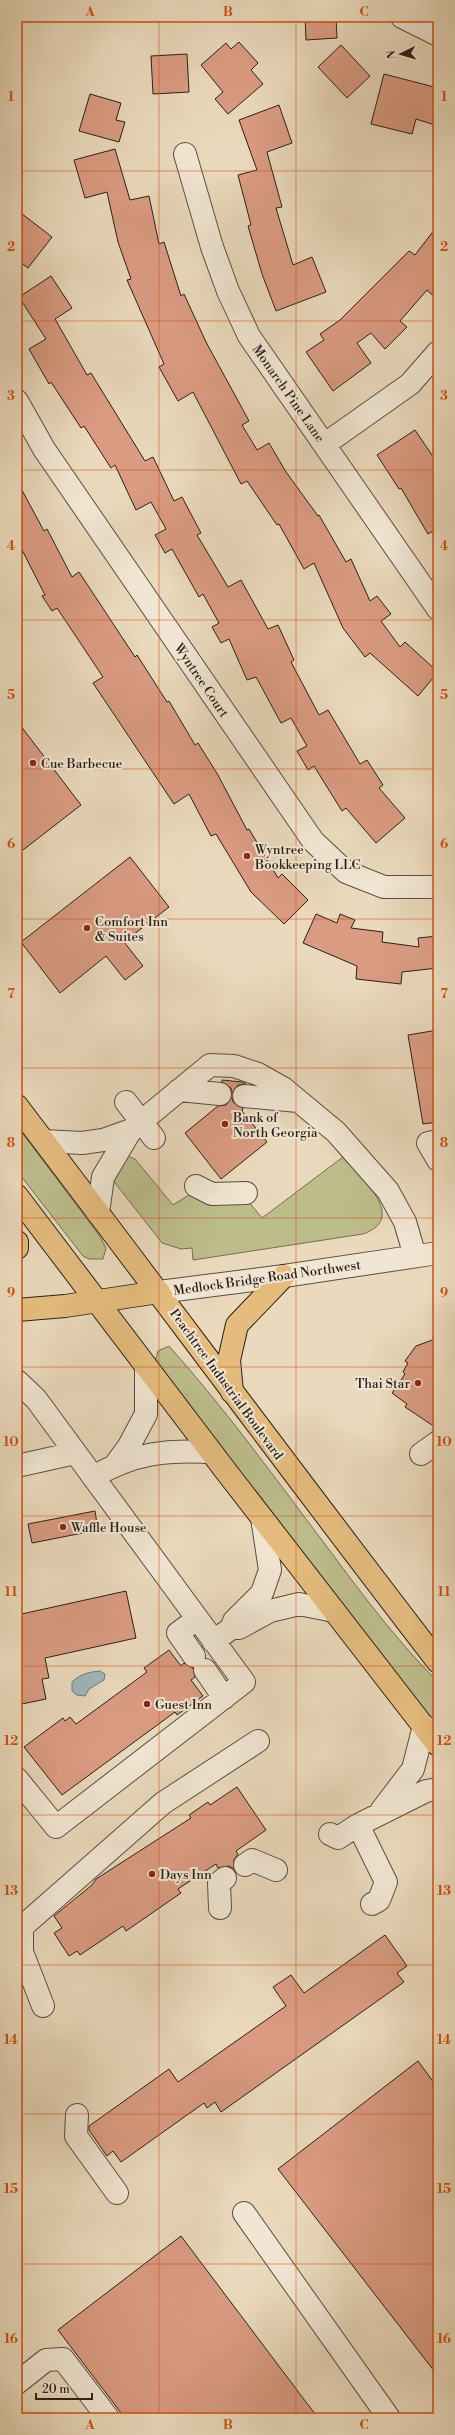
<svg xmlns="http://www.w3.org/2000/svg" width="455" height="2435" viewBox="0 0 455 2435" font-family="'Libre Bodoni',serif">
  <rect width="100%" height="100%" fill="#ead9bc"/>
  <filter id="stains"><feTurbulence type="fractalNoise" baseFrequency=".005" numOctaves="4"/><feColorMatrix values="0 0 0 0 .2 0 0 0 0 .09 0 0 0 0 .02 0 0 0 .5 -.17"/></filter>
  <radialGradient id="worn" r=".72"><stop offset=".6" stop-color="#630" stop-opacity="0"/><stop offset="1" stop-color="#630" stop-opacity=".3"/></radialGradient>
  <path fill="#bdbd8c" stroke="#746e52" d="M17,1126L99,1235L106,1248L103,1259H89L83,1256L17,1171Z
    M122,1154L135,1159L173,1205L192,1193C210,1202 228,1209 248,1201L262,1218L343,1157C360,1177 409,1218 363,1234L193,1260L192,1248L181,1249L162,1243L112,1179Z
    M169,1346C227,1411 278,1482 330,1551C364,1597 398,1642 438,1682V1730L155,1362L158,1351Z"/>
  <path fill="#9eb7bd" stroke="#707a7b" d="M100,1671L105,1674L104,1680L89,1689L85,1696L77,1695L72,1691V1682C80,1674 89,1672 100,1671Z"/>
  <path fill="#da9b82" stroke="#2a1f19" d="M305,17H336L337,38L306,40Z
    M239,42L258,63L251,70L263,84L228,114L215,99L223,92L201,65L226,43L231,49Z
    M341,45L370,76L347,98L318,67Z
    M187,54L189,92L153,94L151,56Z
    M384,74L438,88V126L416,119L412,134L371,124Z
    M90,94L121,103L116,120L125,122L119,142L79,131Z
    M279,105L292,143L267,152L282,207L276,208L293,265L312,257L326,292L276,311L262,274L248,226L251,225L238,175L257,170L239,120Z
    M115,149L130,200L149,196L159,244L164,242L181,296L184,294L206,342L249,421L242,425L257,450L269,443L286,472L318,516L319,515L346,562L351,559L370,601L377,596L391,614L381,621L400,647L405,642L438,672L418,696L370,653L365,657L343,628L314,563L304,569L279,524L277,525L247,481L241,484L193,392L178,401L159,367L164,364L127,280L131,279L118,242L107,192L85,198L74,160Z
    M17,210L52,237L28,268L17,260Z
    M438,225V300L427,290L400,321L407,327L385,349L371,333L357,343L371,363L333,391L306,352L324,340L320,334L340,320L409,251L415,255Z
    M51,276L72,308L55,319L87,375L91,373L145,461L153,457L174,501L182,497L201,533L197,535L228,587L241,580L268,629L278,625L294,660L291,662L319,715L328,710L360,764L367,760L383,785L379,788L405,818L376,843L346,808L342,811L314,766L308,770L297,751L307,746L291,718L281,723L256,677L247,680L229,639L221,643L212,627L219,623L203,594L199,597L172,549L165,553L155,535L166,529L151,502L136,510L115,465L111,468L84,426L81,428L51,382L49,384L29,349L46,339L19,297Z
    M415,430L438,464V528L428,534L401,488L399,489L377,455Z
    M17,481L44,531L47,529L72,577L79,572L135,657L137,655L167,702L169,701L195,745L198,743L218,775L247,830L249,829L278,878L282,874L308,900L284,924L251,892L216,834L211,836L189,794L174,804L93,683L103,677L57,608L52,611L42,596L45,595L17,540Z
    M17,721L81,805L23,850L17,842Z
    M130,857L169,907L124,942L143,966L125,980L106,956L60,993L21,942Z
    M316,914L337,923L340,914L355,920L351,928L383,932L382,942L419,947L418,938L438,936V968L402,972L401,984L356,979L357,966L303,943Z
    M438,1030V1122L423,1124L408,1035Z
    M222,1080L242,1082L246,1084L238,1085L232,1093L231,1088L222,1082Z
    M232,1097L233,1102L243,1108L242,1111L267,1142L221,1179L185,1133L218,1106L226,1105Z
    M438,1338V1429L405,1407L407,1404L392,1393L405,1374L403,1372L408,1363L405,1361L416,1346Z
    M95,1511L98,1530L32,1543L28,1524Z
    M126,1591L136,1638L45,1658L49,1678L42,1679L46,1699L17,1705V1615Z
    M169,1650L181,1666L184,1663L193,1668L195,1677L191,1680L203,1696L177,1715L175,1712L62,1795L24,1747L63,1718L65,1721L70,1717L76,1724L147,1672L144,1668Z
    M237,1787L266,1830L236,1851L238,1854L234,1860V1869L229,1866L218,1868L216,1864L178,1889L181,1893L126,1931L123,1926L80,1955L77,1951L69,1956L54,1933L62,1928L54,1916L92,1885L96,1879L191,1818L189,1815L208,1802L210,1805Z
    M385,1935L407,1966L397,1973L404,1982L221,2112L215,2102L207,2108L204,2103L121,2162L113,2151L107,2156L89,2130V2126L169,2069L178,2082L286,2006L273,1987L291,1975L304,1993Z
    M418,2061L438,2088V2376L278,2169Z
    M181,2236L318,2418H125L58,2330Z"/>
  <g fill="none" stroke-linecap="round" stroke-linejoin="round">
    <g stroke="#5a4e42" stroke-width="24">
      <path id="minor" d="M402,17L438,35
        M185,154L212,247L228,291L249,336L438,609
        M17,401L44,449L313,841L346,872L384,887H438
        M325,444L410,384L438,352
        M179,1090L220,1094
        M244,1096L298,1101
        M126,1102L154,1138
        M44,1141L82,1143L103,1140L131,1130L210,1065L234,1066L258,1074L283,1088L336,1132L388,1191L405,1222L415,1256
        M438,1141L428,1143L438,1160
        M196,1186L212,1194L246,1193
        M98,1213L103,1177L131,1130
        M159,1292L284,1276L438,1253
        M17,1381L36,1399L244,1682L56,1827L17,1779
        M421,1454L438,1442
        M115,1465L129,1446L146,1414V1367
        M17,1466L75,1453
        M93,1477C134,1453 164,1450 211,1452
        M232,1627L234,1621L262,1593L270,1570L262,1518
        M213,1641L232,1628H239L270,1611L299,1604L334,1611
        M194,1656L178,1633L197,1619
        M205,1670L224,1698
        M381,1811L413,1769L424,1726
        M358,1825L386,1882L379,1900L372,1904
        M330,1834L338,1838L358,1825L426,1791L438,1789
        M245,1865L252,1860L276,1870
        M220,1908L219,1883L225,1878
        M43,2006L22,1952V1927L163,1803L258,1741
        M77,2115L76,2136L117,2193
        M244,2213L389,2418
        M17,2383L46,2360L63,2359L108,2418"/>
    </g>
    <g stroke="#2a1f19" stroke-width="24">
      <path id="major" d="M17,1310L65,1306L159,1292"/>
    </g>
    <g stroke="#2a1f19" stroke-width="24">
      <path id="highway" d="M17,1106C158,1291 296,1478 438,1662
        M17,1196L225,1470L438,1745
        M17,1242V1248
        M232,1392L229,1360L237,1325L284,1276"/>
    </g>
    <use href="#minor" stroke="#f1e6d3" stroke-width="22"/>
    <use href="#major" stroke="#e5bc7e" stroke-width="22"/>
    <use href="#highway" stroke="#e5bc7e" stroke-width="22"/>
  </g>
  <path fill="none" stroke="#cc500e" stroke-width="1" stroke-opacity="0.55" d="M159,17V2418M296,17V2418M17,171H438M17,321H438M17,470H438M17,620H438M17,769H438M17,919H438M17,1068H438M17,1218H438M17,1367H438M17,1516H438M17,1666H438M17,1815H438M17,1965H438M17,2114H438M17,2264H438"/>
  <g fill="#8f2418" stroke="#f1e6d3" stroke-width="1.5">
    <circle cx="33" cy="763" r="4"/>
    <circle cx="247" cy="856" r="4"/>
    <circle cx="87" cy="928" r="4"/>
    <circle cx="225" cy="1124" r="4"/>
    <circle cx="418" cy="1383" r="4"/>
    <circle cx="63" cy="1527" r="4"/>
    <circle cx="147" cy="1704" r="4"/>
    <circle cx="152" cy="1874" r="4"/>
  </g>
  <g text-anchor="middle" stroke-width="4" stroke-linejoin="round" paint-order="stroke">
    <g font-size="13" fill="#2a1f19" stroke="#f1e6d3">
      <text transform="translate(289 393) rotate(55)" y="5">Monarch Pine Lane</text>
      <text transform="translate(202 680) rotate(56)" y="5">Wyntree Court</text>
      <text transform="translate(267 1277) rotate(-8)" y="5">Medlock Bridge Road Northwest</text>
      <text transform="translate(227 1384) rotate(54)" y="5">Peachtree Industrial Boulevard</text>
    </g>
    <g font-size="13" fill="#2a1f19" stroke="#f1e6d3" text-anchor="start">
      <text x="41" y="768">Cue Barbecue</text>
      <text x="255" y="854">Wyntree<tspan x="255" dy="15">Bookkeeping LLC</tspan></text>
      <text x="95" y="926">Comfort Inn<tspan x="95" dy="15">&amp; Suites</tspan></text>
      <text x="233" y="1122">Bank of<tspan x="233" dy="15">North Georgia</tspan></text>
      <text x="410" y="1388" text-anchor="end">Thai Star</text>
      <text x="71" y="1532">Waffle House</text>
      <text x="155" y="1709">Guest Inn</text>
      <text x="160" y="1879">Days Inn</text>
    </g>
  </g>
  <rect width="455" height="2435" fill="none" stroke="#ead9bc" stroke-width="44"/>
  <g transform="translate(401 54) rotate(265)" stroke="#f1e6d3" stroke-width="3" paint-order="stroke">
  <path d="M0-3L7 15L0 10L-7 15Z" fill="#2a1f19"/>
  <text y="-6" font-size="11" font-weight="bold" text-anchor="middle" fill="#2a1f19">N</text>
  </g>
  <path d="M36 2393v6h56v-6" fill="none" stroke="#2a1f19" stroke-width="2"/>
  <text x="42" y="2393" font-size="12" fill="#2a1f19" stroke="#f1e6d3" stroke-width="3" paint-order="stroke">20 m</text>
  <rect x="22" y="22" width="411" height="2391" fill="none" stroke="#cc500e" stroke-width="1.5"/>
  <g font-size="13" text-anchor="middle" font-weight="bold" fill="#cc500e">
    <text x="90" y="16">A</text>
    <text x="228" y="16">B</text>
    <text x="364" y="16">C</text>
    <text x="11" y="101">1</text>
    <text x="444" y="101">1</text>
    <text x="11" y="251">2</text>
    <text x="444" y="251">2</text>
    <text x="11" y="400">3</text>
    <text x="444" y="400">3</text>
    <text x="11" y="550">4</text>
    <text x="444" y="550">4</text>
    <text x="11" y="699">5</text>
    <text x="444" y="699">5</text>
    <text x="11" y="848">6</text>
    <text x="444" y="848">6</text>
    <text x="11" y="998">7</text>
    <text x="444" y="998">7</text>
    <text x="11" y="1147">8</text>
    <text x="444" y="1147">8</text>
    <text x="11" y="1297">9</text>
    <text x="444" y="1297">9</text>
    <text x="11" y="1446">10</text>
    <text x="444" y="1446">10</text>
    <text x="11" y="1596">11</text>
    <text x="444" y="1596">11</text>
    <text x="11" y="1745">12</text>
    <text x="444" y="1745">12</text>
    <text x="11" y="1895">13</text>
    <text x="444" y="1895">13</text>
    <text x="11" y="2044">14</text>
    <text x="444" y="2044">14</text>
    <text x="11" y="2193">15</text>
    <text x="444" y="2193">15</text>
    <text x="11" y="2343">16</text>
    <text x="444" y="2343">16</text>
    <text x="90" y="2429">A</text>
    <text x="228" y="2429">B</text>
    <text x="364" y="2429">C</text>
  </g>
  <rect width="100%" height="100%" filter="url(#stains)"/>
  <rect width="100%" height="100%" fill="url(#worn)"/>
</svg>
